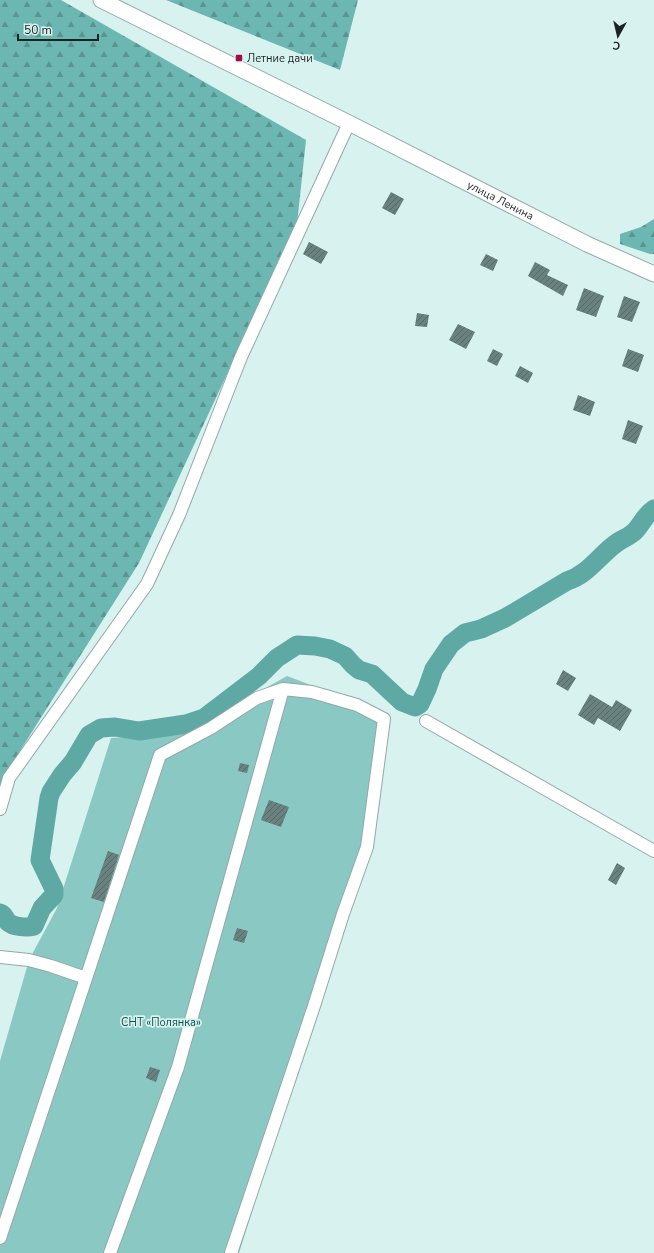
<svg xmlns="http://www.w3.org/2000/svg" width="654" height="1253" viewBox="0 0 654 1253" font-family="'Nunito Sans',sans-serif">
  <defs>
    <pattern id="forest-firs" width="22" height="20" patternUnits="userSpaceOnUse"><rect width="22" height="20" fill="#6db7b2"/><path d="M5 1l3.5 6h-7zM16 11l3.5 6h-7z" fill="#599490"/></pattern>
    <pattern id="building-hatch" width="6" height="6" patternUnits="userSpaceOnUse"><rect width="6" height="6" fill="#69817f"/><path d="M-1 1l2-2M0 6l6-6M5 7l2-2" fill="none" stroke="#566968"/></pattern>
  </defs>
  <rect width="100%" height="100%" fill="#d8f2f0"/>
  <path fill="url(#forest-firs)" d="M0,0H61L306,140L297,224L139,563L4,776L0,789Z
    M166,0H358L340,70Z
    M654,219V254H650L620,244V234L641,227Z"/>
  <path fill="#89c8c3" d="M287,676L387,714L365,841L353,891L239,1253H0V1061L29,960L57,908L111,738L185,733Z"/>
  <g fill="none" stroke-linecap="round" stroke-linejoin="round">
    <path stroke="#5fa9a5" stroke-width="19" d="M0,913L2,914C5,916 6,920 8,922C13,927 27,928 34,926L42,908L54,895V889L40,860L49,798L51,792L62,775L73,762L89,735L101,728L115,727L139,731L186,724L204,718L259,676L277,658L297,645L315,646L330,649L345,656L353,665L359,670L372,674L402,702L415,707L420,704L427,689L434,669L451,644L465,633L481,629L505,618L567,581C588,575 600,554 618,542C624,538 631,536 636,530C642,523 646,514 654,509"/>
  </g>
  <path fill="url(#building-hatch)" d="M391,192L404,199L395,215L382,208Z
    M309,242L328,252L321,264L303,254Z
    M486,254L498,260L493,271L480,265Z
    M535,262L550,270L547,275L568,285L563,296L528,276Z
    M584,288L604,296L596,317L576,310Z
    M624,296L640,302L632,322L617,317Z
    M417,313L429,315L427,327L415,326Z
    M458,324L475,332L466,349L449,340Z
    M493,349L503,354L497,366L487,361Z
    M628,349L644,355L638,372L622,366Z
    M520,366L533,373L528,383L515,376Z
    M578,395L595,402L590,416L573,410Z
    M628,420L643,426L636,444L622,439Z
    M563,670L576,678L568,691L556,684Z
    M590,694L612,707L616,700L632,710L620,731L598,718L594,725L578,715Z
    M240,763L249,765L247,773L238,771Z
    M269,800L289,807L281,827L261,820Z
    M108,851L119,855L104,902L91,898Z
    M617,863L625,868L616,885L608,880Z
    M237,928L248,931L244,943L233,940Z
    M150,1067L160,1070L156,1082L146,1078Z"/>
  <g fill="none" stroke-linecap="round" stroke-linejoin="round">
    <g stroke="#91aaa7" stroke-width="14">
      <path id="minor" d="M426,721L654,851
        M0,809L9,778L147,584L179,515L241,357L349,123
        M0,957L29,960L51,966L86,978
        M0,1238L160,755L211,728L257,698L283,689L312,692L357,705L384,719L367,847L343,914L314,1006L231,1253
        M110,1253L178,1067L283,689"/>
    </g>
    <g stroke="#91aaa7" stroke-width="17">
      <g id="tertiary">
        <path id="s1" d="M101,0L349,123L587,244L654,274"/>
      </g>
    </g>
    <use href="#minor" stroke="#fff" stroke-width="12"/>
    <use href="#tertiary" stroke="#fff" stroke-width="15"/>
  </g>
  <rect fill="#a50c42" stroke="#d8f2f0" stroke-width="1.5" x="235" y="54" width="8" height="8" rx="2"/>
  <g text-anchor="middle" stroke-width="3.5" stroke-linejoin="round" paint-order="stroke">
    <g font-size="11" fill="#1a2323" stroke="#d8f2f0" text-anchor="start">
      <text x="247" y="62">Летние дачи</text>
    </g>
    <g font-size="11" fill="#1a2323" stroke="#d8f2f0">
      <text dy="4" stroke="none"><textPath href="#s1" startOffset="447">улица Ленина</textPath></text>
    </g>
    <g font-size="11" fill="#0c504c" stroke="#d8f2f0">
      <text x="161" y="1026">СНТ «Полянка»</text>
    </g>
  </g>
  <g transform="translate(618 36) rotate(188)" stroke="#d8f2f0" stroke-width="3" paint-order="stroke">
  <path d="M0-3L7 15L0 10L-7 15Z" fill="#1a2323"/>
  <text y="-6" font-size="11" font-weight="bold" text-anchor="middle" fill="#1a2323">С</text>
  </g>
  <path d="M18 34v6h80v-6" fill="none" stroke="#1a2323" stroke-width="2"/>
  <text x="24" y="34" font-size="12" fill="#1a2323" stroke="#d8f2f0" stroke-width="3" paint-order="stroke">50 m</text>
</svg>
